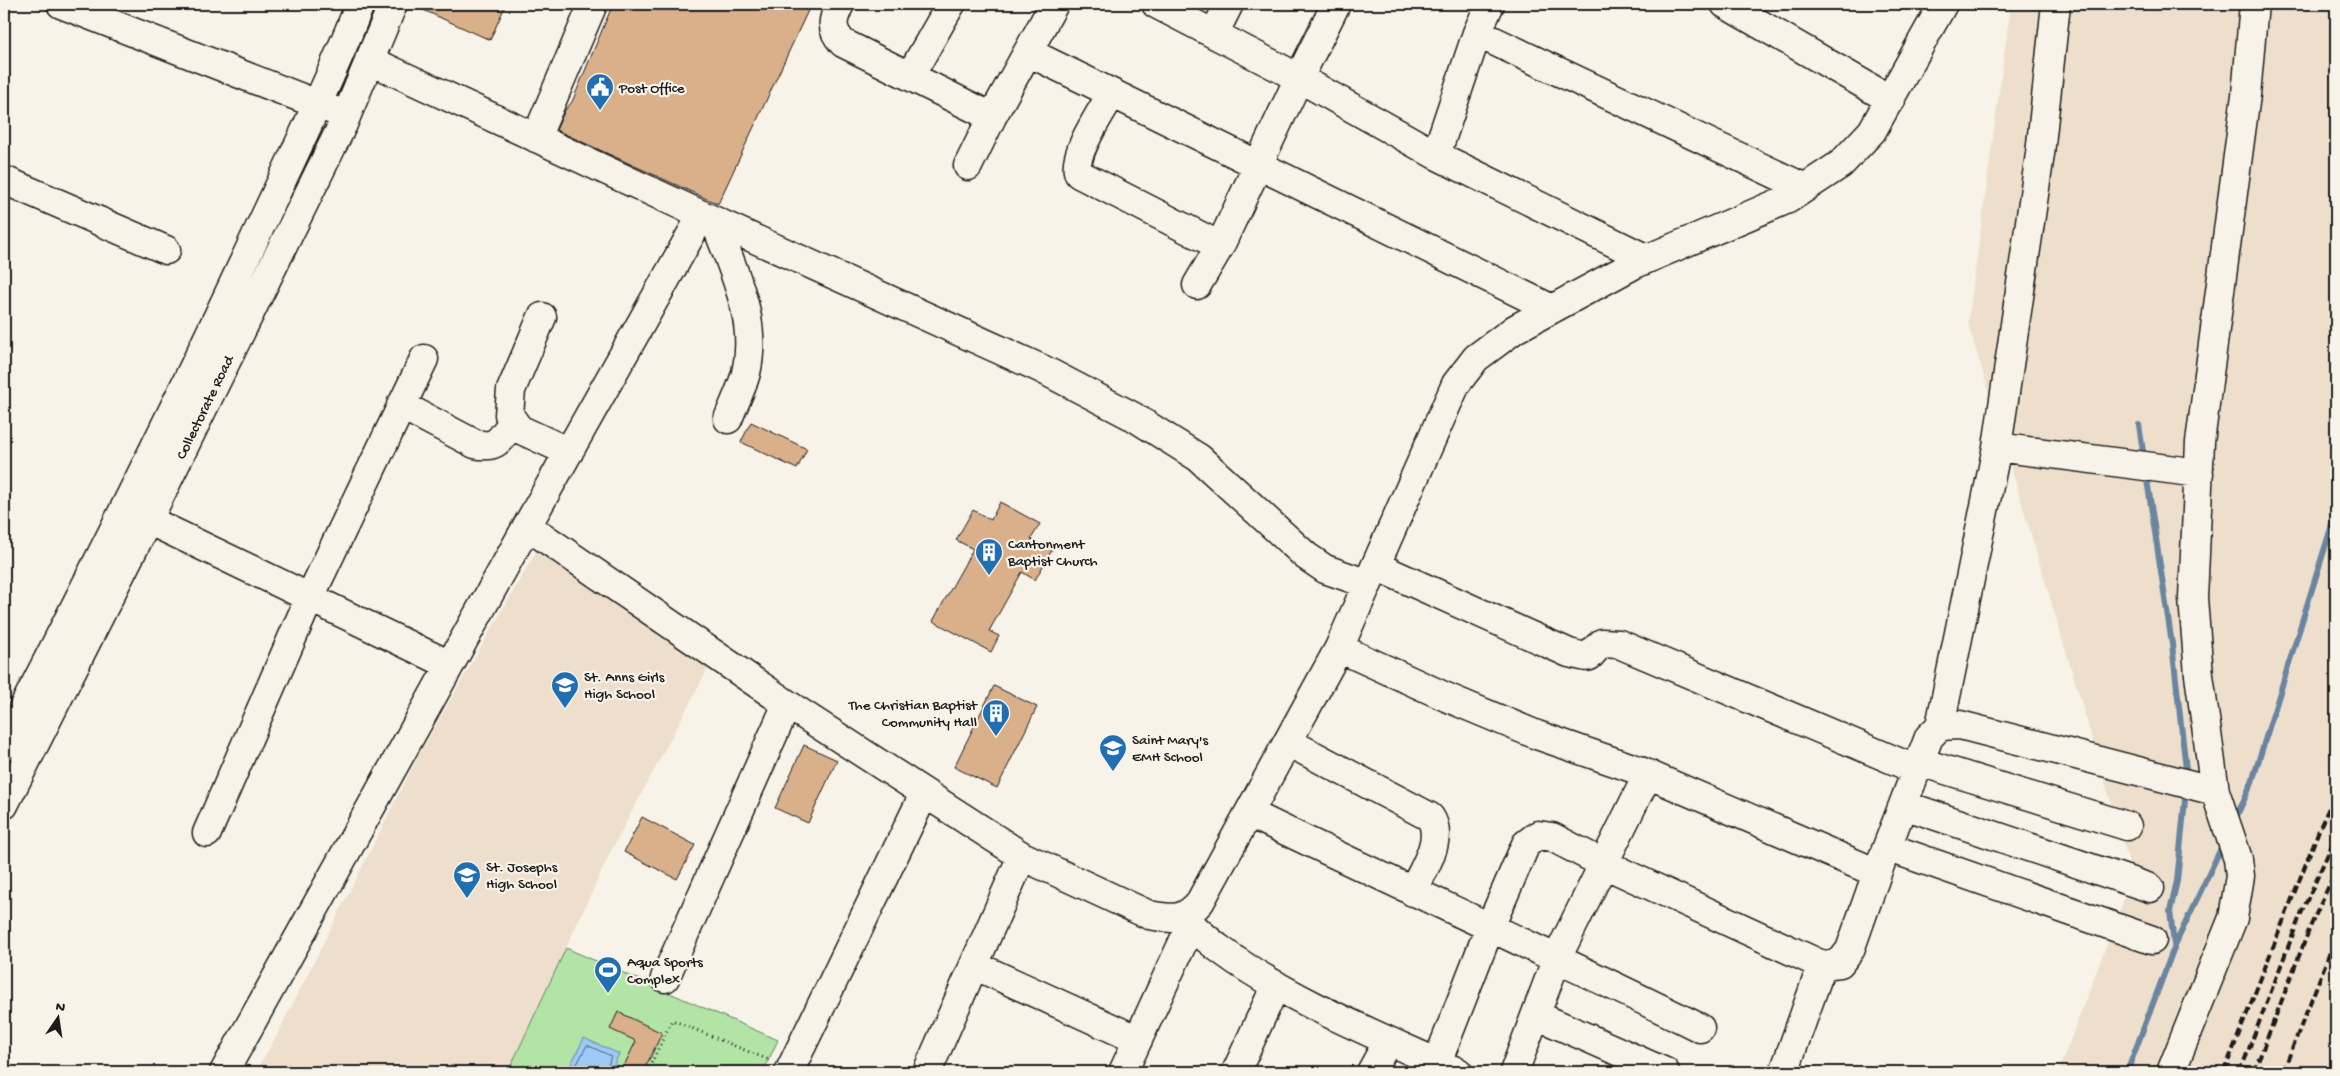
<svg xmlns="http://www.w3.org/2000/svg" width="2340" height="1076" viewBox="0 0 2340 1076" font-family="'Gochi Hand',sans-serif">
  <rect width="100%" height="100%" fill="#f7f3e8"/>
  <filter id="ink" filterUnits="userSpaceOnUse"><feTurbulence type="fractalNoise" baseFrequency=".02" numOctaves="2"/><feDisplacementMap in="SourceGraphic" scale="10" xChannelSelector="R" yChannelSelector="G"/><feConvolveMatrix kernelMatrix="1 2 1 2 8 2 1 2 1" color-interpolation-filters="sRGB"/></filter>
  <g filter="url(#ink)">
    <path fill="#eedfcc" d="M2011,4H2336V1072H2058L2133,876L1968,323Z
      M537,550L711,663L611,851L508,1072H255L276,1037L418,756Z"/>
    <path fill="#b1e4a5" stroke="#668060" d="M566,948L778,1040L763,1072H508Z"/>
    <path fill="#9ccbf7" stroke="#69859f" d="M584,1038L619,1054L610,1072H567Z"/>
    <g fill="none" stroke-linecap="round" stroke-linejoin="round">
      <path stroke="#4f6274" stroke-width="1" d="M573,1072L587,1045L611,1056L606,1072"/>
      <path stroke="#69859f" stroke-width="6" d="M2139,425L2144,458
        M2146,473L2172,644L2187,778
        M2234,822L2252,782L2336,512
        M2174,944L2170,911L2177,881L2186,790
        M2127,1072L2175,945L2224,842"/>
    </g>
    <path fill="#dab08b" stroke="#1c1c1c" d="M410,4H506L490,40Z
      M613,4H811L718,204L556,130L565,110L572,102Z
      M751,422L807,449L797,469L741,442Z
      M1000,502L1040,524L1031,539L1052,550L1035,580L1022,572L989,631L999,636L991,652L933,621L973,549L956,540L973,510L991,520Z
      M994,686L1037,707L997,788L954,767Z
      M804,745L837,760L808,823L775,808Z
      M642,817L695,845L677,879L624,852Z
      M618,1012L662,1033L643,1072H621L636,1041L610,1029Z"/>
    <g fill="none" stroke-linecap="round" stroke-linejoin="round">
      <g stroke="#1c1c1c" stroke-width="31">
        <path id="minor" d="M61,4L335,111
          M840,4C832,20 830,29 843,43L992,117
          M1156,4L1299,78L1436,155L1647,259
          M1725,4L1891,100
          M1477,33L1805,188
          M1214,34L1229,4
          M1028,52L1552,309
          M369,60L702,215L1042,369L1134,417L1199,458L1306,556L1325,569L1368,584
          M910,76L951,4
          M1112,93C1103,110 1070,157 1079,174L1220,246
          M536,138L593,4
          M1436,155L1477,33L1490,4
          M968,166L992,117L1054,4
          M4,180L166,250
          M715,221C732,269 759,320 746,373C742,388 734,404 728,419
          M1197,285L1220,246L1299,78L1336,4
          M542,317L511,390L509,415L519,429L569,452
          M401,405L475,444C498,449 500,439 512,423
          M1997,447L2199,473
          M148,520L450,665
          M527,526L787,704L1022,856L1149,915C1172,919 1183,922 1200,902L1339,648L1456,384L1476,358L1515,329L1635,264L1788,199L1841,164L1872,131L1943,4
          M1376,566L1569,653C1597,660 1584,658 1602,643L1619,644L1917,770
          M1339,648L1446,697L1537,735L1638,770L1877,873
          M1940,726L1997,447L2040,154L2056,4
          M1288,742L1430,817C1445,839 1422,870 1413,892
          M4,745C90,579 174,412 253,242C290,163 328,85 360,4
          M1920,762L2127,826
          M4,805L148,520L343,124L393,4
          M1904,805L2150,888
          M1249,813C1399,886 1551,954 1700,1028
          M207,833L310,597L424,359
          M1887,847L2152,940
          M1183,918C1195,928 1207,940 1221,950C1288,1000 1381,1037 1458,1072
          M974,965L1138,1040
          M665,978L787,704
          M1536,1015L1665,1072
          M1437,1063L1490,927L1526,844L1538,835L1552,837L1604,864L1822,965L1840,963L1850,950L1877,873L1929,737L1940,726L1960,725L2215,791
          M224,1072L527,526L702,215
          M789,1072L924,794
          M927,1072L1022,856
          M1123,1072L1191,925
          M1236,1072L1276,985
          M1371,1072L1388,1041
          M1514,1072L1557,958L1648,774
          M1784,1072L1822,965
          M2171,1072L2233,918L2240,876L2238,859L2215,791L2199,675L2193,598L2200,442L2246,95L2254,4"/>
      </g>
      <path stroke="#1c1c1c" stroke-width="3" stroke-dasharray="1 4" stroke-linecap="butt" d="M647,1072L672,1020L769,1060"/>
      <use href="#minor" stroke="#f7f3e8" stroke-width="28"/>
      <path stroke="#1c1c1c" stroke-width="4" stroke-dasharray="8 4" stroke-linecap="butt" d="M2224,1072L2321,825L2336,793
        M2240,1072L2300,916L2336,836
        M2254,1072L2311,925L2336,870
        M2283,1072L2336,937
        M2331,1072L2336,1060"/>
    </g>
  </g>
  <defs>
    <g id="civic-pin" transform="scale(1.4375)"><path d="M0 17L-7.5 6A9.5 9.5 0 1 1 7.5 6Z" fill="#1f6fb2" stroke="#f7f3e8"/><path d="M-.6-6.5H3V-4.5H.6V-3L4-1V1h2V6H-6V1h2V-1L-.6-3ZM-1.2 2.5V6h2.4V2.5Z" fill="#fff"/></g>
    <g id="building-pin" transform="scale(1.4375)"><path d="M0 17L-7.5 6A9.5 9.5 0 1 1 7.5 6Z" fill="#1f6fb2" stroke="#f7f3e8"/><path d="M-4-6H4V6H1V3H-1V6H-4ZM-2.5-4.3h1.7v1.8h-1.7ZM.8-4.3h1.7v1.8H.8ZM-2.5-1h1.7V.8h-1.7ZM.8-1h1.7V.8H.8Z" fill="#fff"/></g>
    <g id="school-pin" transform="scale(1.4375)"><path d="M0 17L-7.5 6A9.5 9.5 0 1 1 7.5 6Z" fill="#1f6fb2" stroke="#f7f3e8"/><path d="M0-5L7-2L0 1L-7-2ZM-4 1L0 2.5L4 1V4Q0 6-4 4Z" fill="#fff"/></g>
    <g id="stadium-pin" transform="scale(1.4375)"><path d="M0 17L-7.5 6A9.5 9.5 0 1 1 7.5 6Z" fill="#1f6fb2" stroke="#f7f3e8"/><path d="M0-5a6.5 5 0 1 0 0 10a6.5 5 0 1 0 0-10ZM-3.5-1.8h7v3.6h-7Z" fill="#fff"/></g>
  </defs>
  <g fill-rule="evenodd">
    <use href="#civic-pin" x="600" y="87"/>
    <use href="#building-pin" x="989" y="552"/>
    <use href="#school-pin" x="565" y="685"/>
    <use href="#building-pin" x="996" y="713"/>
    <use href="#school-pin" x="1113" y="748"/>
    <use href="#school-pin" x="467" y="875"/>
    <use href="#stadium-pin" x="608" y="970"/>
  </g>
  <g text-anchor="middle" stroke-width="4.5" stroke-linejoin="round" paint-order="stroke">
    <g font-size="15" fill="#1c1c1c" stroke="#f7f3e8" text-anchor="start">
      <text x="619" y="92">Post Office</text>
      <text x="1008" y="548">Cantonment<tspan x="1008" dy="17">Baptist Church</tspan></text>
      <text x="584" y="681">St. Anns Girls<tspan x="584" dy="17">High School</tspan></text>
      <text x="977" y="709" text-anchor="end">The Christian Baptist<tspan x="977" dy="17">Community Hall</tspan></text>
      <text x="1132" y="744">Saint Mary's<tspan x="1132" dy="17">EMH School</tspan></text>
      <text x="486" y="871">St. Josephs<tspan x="486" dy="17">High School</tspan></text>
      <text x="627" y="966">Aqua Sports<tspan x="627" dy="17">Complex</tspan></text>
    </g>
    <g font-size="15" fill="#1c1c1c" stroke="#f7f3e8">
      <text transform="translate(204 407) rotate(-64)" y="5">Collectorate Road</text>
    </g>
  </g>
  <rect width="2340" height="1076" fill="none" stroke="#f7f3e8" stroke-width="20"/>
  <rect x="10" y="10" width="2320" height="1056" fill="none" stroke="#1c1c1c" stroke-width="2" filter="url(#ink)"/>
  <g transform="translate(58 1018) rotate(13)" stroke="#f7f3e8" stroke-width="4" paint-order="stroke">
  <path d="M0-4L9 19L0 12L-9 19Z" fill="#1c1c1c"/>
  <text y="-8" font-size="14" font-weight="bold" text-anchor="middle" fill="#1c1c1c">N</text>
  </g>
</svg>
